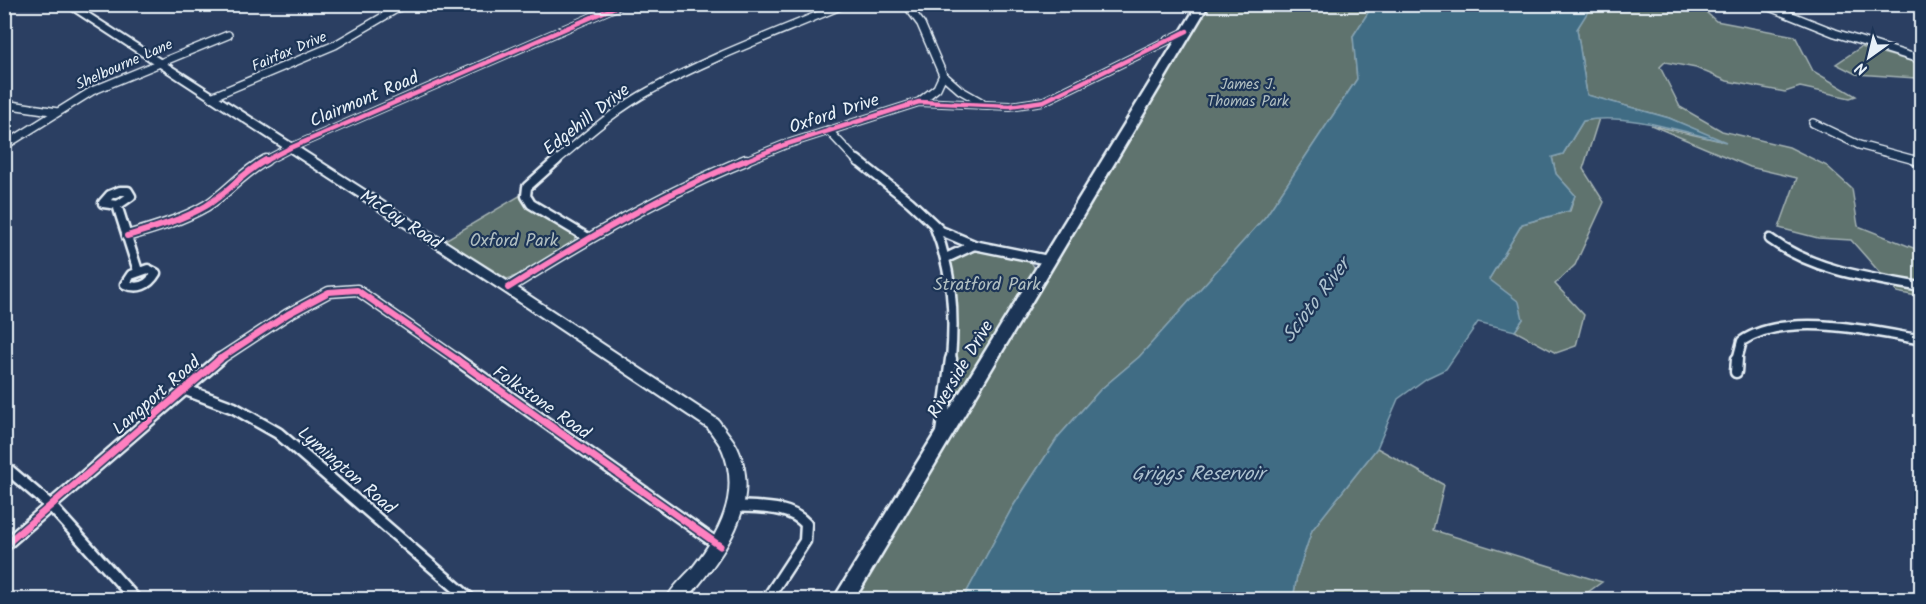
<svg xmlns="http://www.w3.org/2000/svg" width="1926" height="604" viewBox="0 0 1926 604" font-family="Kalam,sans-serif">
  <rect width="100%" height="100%" fill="#2b3f62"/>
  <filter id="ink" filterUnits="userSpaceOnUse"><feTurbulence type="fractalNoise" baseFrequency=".0167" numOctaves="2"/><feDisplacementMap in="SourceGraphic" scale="12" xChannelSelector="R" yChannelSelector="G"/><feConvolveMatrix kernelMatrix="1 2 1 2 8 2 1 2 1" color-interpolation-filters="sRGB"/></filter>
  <g filter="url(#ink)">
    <path fill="#5f736e" stroke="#a4b2b3" stroke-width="1.5" d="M1647,4H1697L1716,21L1795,36L1813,71L1856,96L1850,98L1800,87L1785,92L1727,81L1696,68L1665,62L1660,67L1680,107L1722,131L1789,147L1827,166L1852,189L1858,226L1921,251V297L1897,292L1851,240L1818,238L1779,228L1797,178L1750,167L1651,125L1721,141L1669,118L1587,95L1577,29L1588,10L1585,5Z
      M1204,5H1373L1353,36L1357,79L1266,216L1139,357L1100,390L1058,437L1012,508L963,599L843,600Z
      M1861,47L1921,64V81L1916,78L1856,74L1836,64Z
      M1599,118L1583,169L1604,202L1575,265L1555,284L1584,315L1576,346L1556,353L1515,331L1523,319L1489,279L1522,224L1570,211L1575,195L1556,174L1552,157L1563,154L1583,121Z
      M521,195L529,207L573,234L575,237L574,242L528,272L507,279L445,240Z
      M976,248L1030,260L1035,269L957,395L951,391L957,328L951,259Z
      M1377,448L1444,485L1433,530L1602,582L1581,597L1530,592L1507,600H1293L1297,575L1312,530Z"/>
    <path fill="#406c84" stroke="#83a1b2" stroke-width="1.5" d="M1373,5H1585L1589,10L1577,29L1587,95L1669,118L1726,142C1684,132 1625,112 1583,121L1563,154L1552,157L1556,174L1575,195L1569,211L1522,224L1489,279L1519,302L1523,319L1515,331L1478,322L1446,369L1427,378L1398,399L1377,448L1312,530L1297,575L1293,599H963L1012,508L1058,437L1100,390L1139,357L1266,216L1357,79L1353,36Z"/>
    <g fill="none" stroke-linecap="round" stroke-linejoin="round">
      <g stroke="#e8f1f8" stroke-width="10">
        <path id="street-far2" d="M906,4L921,24L943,75L960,90L981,102
          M1762,4L1835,33L1922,60
          M211,97L335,45L405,4
          M919,102L937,88L943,75
          M4,104L58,112
          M1813,123L1859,145L1922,162
          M828,130L858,162
          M4,146L92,91L228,35
          M263,162L290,148L622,4
          M555,162C586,136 615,109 651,90C712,56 780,32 845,4
          M742,162L784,145L919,102L1010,106L1044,101L1187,31"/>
      </g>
      <g stroke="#e8f1f8" stroke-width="13">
        <path id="street-far1" d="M557,160L527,187L526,196L531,204L588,238
          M857,160L910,202L941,231L974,245
          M1916,160L1922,162
          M120,191H128L131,196L118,205L103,203L110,195Z
          M117,205L138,271
          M934,225C952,270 955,312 951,360
          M127,236C154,228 182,220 206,206C229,192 240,174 266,160
          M1770,239C1814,271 1870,278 1922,287
          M946,258L974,245L1048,260
          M148,269L156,273C149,285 138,290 125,284L131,275Z
          M508,288C585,240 662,194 746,160
          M218,360L288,314L329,292L357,290L458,360
          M1737,360L1742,341C1786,311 1872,331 1922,340"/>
      </g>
      <g stroke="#e8f1f8" stroke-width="15">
        <path id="street" d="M456,359L720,546
          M1736,372L1737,359
          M186,390L234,408L278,433L471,600
          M941,433L951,359
          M4,466L51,506L136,600
          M736,506C760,508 789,505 806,524L805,541L767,599
          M4,546L220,359"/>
      </g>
      <g stroke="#e8f1f8" stroke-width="4">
        <path id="secondary" d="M63,4H74L513,285L718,420C724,429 732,437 737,447C764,504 722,558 686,600H666C672,587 684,577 693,567C719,534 741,494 723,451C720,443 713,436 708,428L503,291Z"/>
      </g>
      <g stroke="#e8f1f8" stroke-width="5">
        <path id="primary" d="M1198,4H1209L854,600H833Z"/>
      </g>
      <use href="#street-far2" stroke="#1d3557" stroke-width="7"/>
      <use href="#street-far1" stroke="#1d3557" stroke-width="8"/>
      <use href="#street" stroke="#1d3557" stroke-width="10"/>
      <use href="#secondary" fill="#1d3557" fill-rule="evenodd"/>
      <use href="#primary" fill="#1d3557" fill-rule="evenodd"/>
      <g stroke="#1d3557" stroke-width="8">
        <path id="cycleway-far2" d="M263,162L290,148L622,4
          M742,162L784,145L919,102L1010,106L1044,101L1187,31"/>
      </g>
      <g stroke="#1d3557" stroke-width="10">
        <path id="cycleway-far1" d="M127,236C154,228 182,220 206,206C229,192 240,174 266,160
          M508,288C585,240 662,194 746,160
          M218,360L288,314L329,292L357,290L458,360"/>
      </g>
      <g stroke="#1d3557" stroke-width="10">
        <path id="cycleway" d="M456,359L720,546
          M4,546L220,359"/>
      </g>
      <use href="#cycleway-far2" stroke="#ff80c0" stroke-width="4.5"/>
      <use href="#cycleway-far1" stroke="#ff80c0" stroke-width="6"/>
      <use href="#cycleway" stroke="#ff80c0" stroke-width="7"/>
    </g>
  </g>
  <g text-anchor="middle" stroke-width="4.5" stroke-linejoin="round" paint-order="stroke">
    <g font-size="15" fill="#e8f1f8" stroke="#1d3557">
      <text transform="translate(289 51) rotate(-23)" y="5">Fairfax Drive</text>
      <text transform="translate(124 64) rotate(-24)" y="5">Shelbourne Lane</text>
    </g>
    <g font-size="15" fill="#b1bfc1" stroke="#1d3557">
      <text x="1248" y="89">James J.<tspan x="1248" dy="17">Thomas Park</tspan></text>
    </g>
    <g font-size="18" fill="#e8f1f8" stroke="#1d3557">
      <text transform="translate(364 99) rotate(-23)" y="6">Clairmont Road</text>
      <text transform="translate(834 113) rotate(-18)" y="6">Oxford Drive</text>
      <text transform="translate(586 119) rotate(-38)" y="6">Edgehill Drive</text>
      <text transform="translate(401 219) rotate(33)" y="6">McCoy Road</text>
      <text transform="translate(960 369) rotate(-59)" y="6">Riverside Drive</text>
      <text transform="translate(156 395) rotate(-41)" y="6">Langport Road</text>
      <text transform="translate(542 402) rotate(35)" y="6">Folkstone Road</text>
      <text transform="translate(347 470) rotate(41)" y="6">Lymington Road</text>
    </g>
    <g font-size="18" fill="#b1bfc1" stroke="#1d3557">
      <text x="514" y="246">Oxford Park</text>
      <text x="987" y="290">Stratford Park</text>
    </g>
    <g font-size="20" font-style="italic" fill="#adc2cf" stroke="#1d3557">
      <text transform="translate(1315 300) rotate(-53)" y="7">Scioto River</text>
      <text x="1198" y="480">Griggs Reservoir</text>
    </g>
  </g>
  <rect width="1926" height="604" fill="none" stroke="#1d3557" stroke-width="24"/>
  <rect x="12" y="12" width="1902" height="580" fill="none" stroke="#e8f1f8" stroke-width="2" filter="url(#ink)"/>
  <g transform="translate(1869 57) rotate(214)" stroke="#1d3557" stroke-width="4.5" paint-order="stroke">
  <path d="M0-4.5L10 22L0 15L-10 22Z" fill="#e8f1f8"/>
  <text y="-9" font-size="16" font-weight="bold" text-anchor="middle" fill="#e8f1f8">N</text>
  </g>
</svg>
